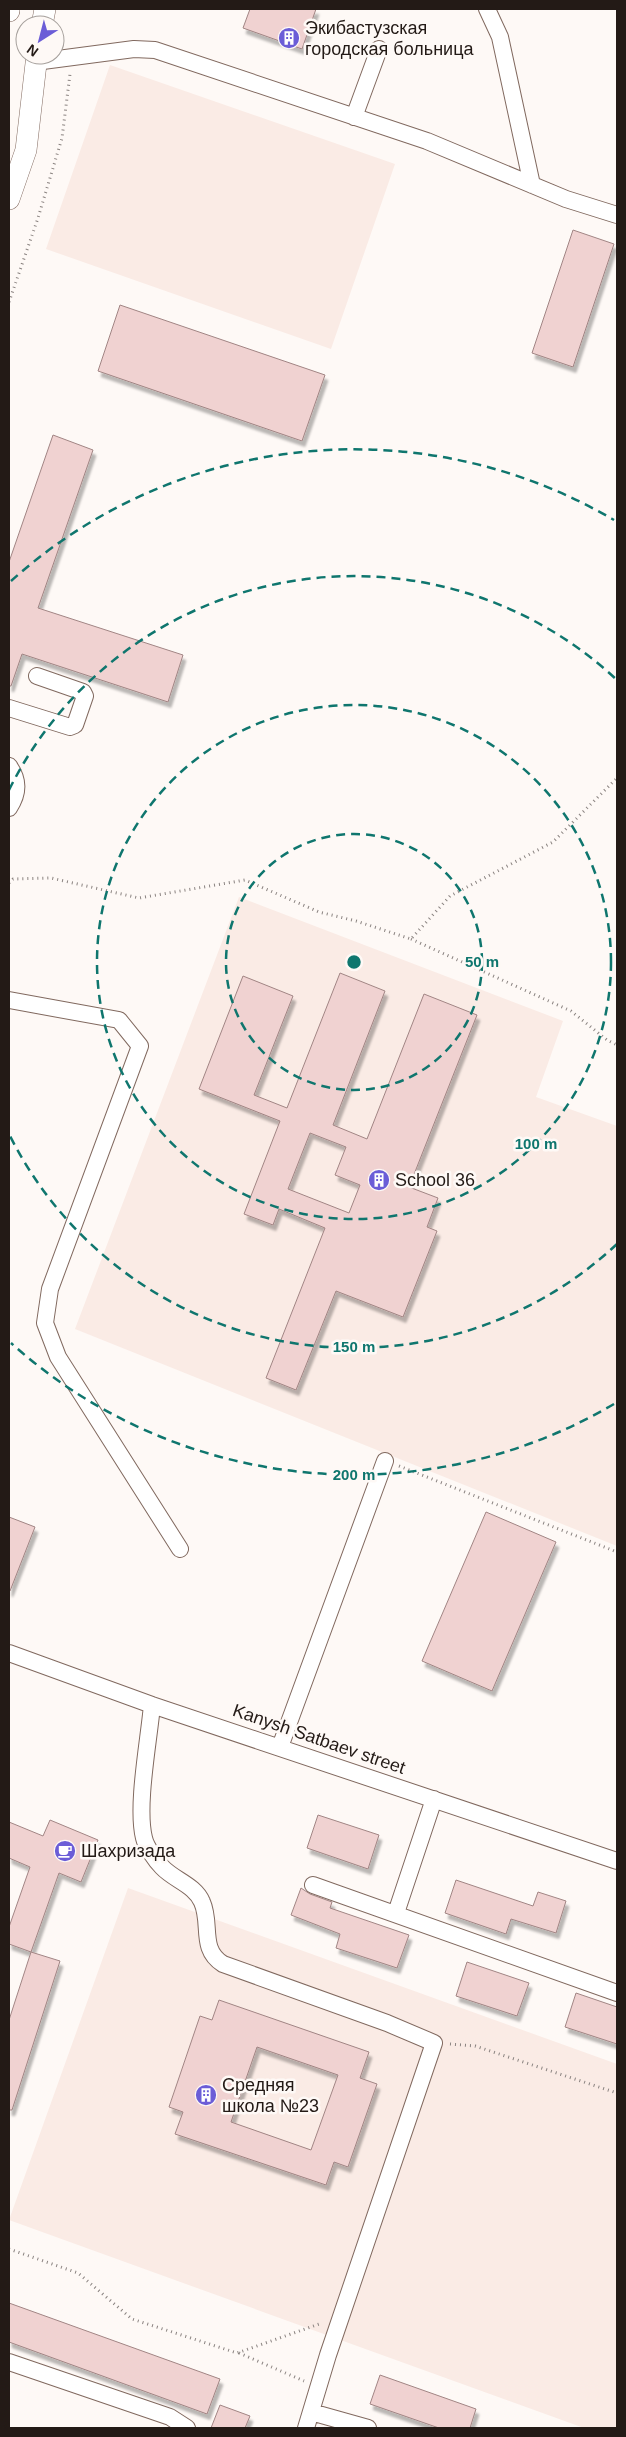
<svg xmlns="http://www.w3.org/2000/svg" width="626" height="2437" viewBox="0 0 626 2437" font-family="Helvetica,sans-serif">
  <defs>
    <filter id="shadow"><feDropShadow dx="3" dy="5.5" stdDeviation="1" flood-color="#0004"/></filter>
  </defs>
  <rect width="100%" height="100%" fill="#fef9f6"/>
  <path fill="#faebe5" d="M110,65L395,164L331,349L46,249Z
    M239,897L563,1021L536,1097L617,1126V1546L75,1329Z
    M128,1888L617,2064V2428H584L9,2220Z"/>
  <path fill="#f0d2d1" stroke="#a18584" fill-rule="evenodd" filter="url(#shadow)" d="M250,9H316L302,49L243,28Z
    M573,230L614,244L573,367L532,353Z
    M120,305L325,375L302,441L98,371Z
    M53,435L93,450L38,608L183,655L168,702L22,654L11,686H9V562Z
    M340,973L385,991L333,1125L367,1139L424,994L477,1015L409,1187L438,1198L427,1227L437,1231L403,1317L336,1291L296,1390L266,1378L325,1228L279,1209L273,1225L244,1214L280,1121L199,1089L243,976L293,996L254,1095L287,1108ZM310,1133L346,1147L335,1175L360,1185L349,1213L288,1189Z
    M486,1512L556,1542L492,1691L422,1661Z
    M9,1517L35,1527L10,1591H9Z
    M318,1815L379,1835L368,1869L307,1848Z
    M50,1820L98,1840L81,1882L59,1873L31,1952L9,1944V1927L30,1867L9,1858V1822L43,1836Z
    M456,1880L533,1906L538,1892L566,1901L556,1933L511,1919L506,1934L445,1913Z
    M301,1888L310,1894L332,1902L330,1908L409,1935L397,1968L336,1948L340,1934L291,1915Z
    M31,1952L60,1961L12,2110H9V2020Z
    M467,1962L529,1983L517,2016L456,1996Z
    M576,1993L617,2007V2044L565,2027Z
    M219,2000L369,2052L360,2078L377,2084L348,2167L334,2162L326,2185L175,2134L183,2112L169,2107L200,2016L212,2020ZM257,2047L338,2075L311,2150L231,2122Z
    M9,2303L220,2379L207,2414L9,2342Z
    M380,2375L476,2409L470,2428H439L370,2404Z
    M220,2405L250,2416L245,2428H211Z"/>
  <g fill="none" stroke-linecap="round" stroke-linejoin="round">
    <g stroke="#81695f" stroke-width="18">
      <path id="minor" d="M487,9L500,37L532,185
        M35,62L134,49L155,50L427,141L566,199L617,215
        M354,117L379,49
        M9,708L70,727L75,725L85,696L83,692L37,676
        M9,766C19,780 19,793 9,808
        M9,1000L119,1020L140,1046L50,1289L45,1323L58,1357L180,1549
        M9,1653L152,1705L617,1861
        M152,1705C149,1740 136,1806 144,1838C146,1847 156,1861 162,1867C174,1880 195,1885 202,1902C212,1924 199,1949 223,1964L387,2023L434,2043L328,2355L306,2428
        M280,1747L385,1461
        M313,1885L617,1993
        M396,1913L434,1799
        M9,2362L170,2417L187,2428
        M311,2412L368,2428"/>
    </g>
    <g stroke="#81695f" stroke-width="22">
      <path id="major" d="M9,11V9
        M42,25L45,9
        M9,199L26,150L37,55"/>
    </g>
    <path stroke="#8a8380" stroke-width="3" stroke-dasharray="1 4" stroke-linecap="butt" d="M9,302L38,218L62,138L70,74
      M9,883L13,879L51,878L139,898L245,880L319,912L356,921L411,939L450,896L553,842L617,778
      M411,939L571,1011L607,1040L617,1045
      M399,1466L617,1552
      M450,2044L475,2046L617,2093
      M9,2249L78,2273L132,2319L237,2353L322,2323
      M239,2353L304,2381"/>
    <use href="#minor" stroke="#fff" stroke-width="16"/>
    <use href="#major" stroke="#fff" stroke-width="21"/>
  </g>
  <g fill="none" stroke="#0f766e" stroke-width="2.5" stroke-dasharray="9 6">
    <circle cx="354" cy="962" r="128"/>
    <circle cx="354" cy="962" r="257"/>
    <path d="M617 1244A385 385 0 0 1 9 1134M9 790A385 385 0 0 1 617 680"/>
    <path d="M614 1404A513 513 0 0 1 11 1343M11 581A513 513 0 0 1 614 520"/>
  </g>
  <defs>
    <g id="building-disc" transform="scale(1.125)"><circle r="9.5" fill="#6b5dd7" stroke="#fef9f6"/><path d="M-4-6H4V6H1V3H-1V6H-4ZM-2.5-4.3h1.7v1.8h-1.7ZM.8-4.3h1.7v1.8H.8ZM-2.5-1h1.7V.8h-1.7ZM.8-1h1.7V.8H.8Z" fill="#fff"/></g>
    <g id="cafe-disc" transform="scale(1.125)"><circle r="9.5" fill="#6b5dd7" stroke="#fef9f6"/><path d="M-5.5-4.5H6V0H3Q3 3.5 0 3.5H-2.5Q-5.5 3.5-5.5 0ZM3-3.2v2h1.7v-2ZM-6 4.5H4V6H-6Z" fill="#fff"/></g>
  </defs>
  <g fill-rule="evenodd">
    <use href="#building-disc" x="289" y="38"/>
    <use href="#building-disc" x="379" y="1180"/>
    <use href="#cafe-disc" x="65" y="1851"/>
    <use href="#building-disc" x="206" y="2095"/>
  </g>
  <g text-anchor="middle" stroke-width="5" stroke-linejoin="round" paint-order="stroke">
    <g font-size="18" fill="#231a16" stroke="#fef9f6" text-anchor="start">
      <text x="305" y="34">Экибастузская<tspan x="305" dy="21">городская больница</tspan></text>
      <text x="395" y="1186">School 36</text>
      <text x="81" y="1857">Шахризада</text>
      <text x="222" y="2091">Средняя<tspan x="222" dy="21">школа №23</tspan></text>
    </g>
    <g font-size="18" fill="#231a16" stroke="#fef9f6">
      <text transform="translate(319 1739) rotate(19)" y="6">Kanysh Satbaev street</text>
    </g>
  </g>
  <circle cx="354" cy="962" r="8" fill="#0f766e" stroke="#fef9f6" stroke-width="2.5"/>
  <g font-size="15" text-anchor="middle" font-weight="bold" fill="#0f766e" stroke="#fef9f6" stroke-width="5" stroke-linejoin="round" paint-order="stroke">
    <text x="482" y="967">50 m</text>
    <text x="536" y="1149">100 m</text>
    <text x="354" y="1352">150 m</text>
    <text x="354" y="1480">200 m</text>
  </g>
  <rect width="626" height="2437" fill="none" stroke="#231a16" stroke-width="20"/>
  <g transform="translate(40 40) rotate(216)"><circle r="24" fill="#fef9f6" stroke="#a6a09c"/>
  <path d="M0-4L9 19L0 12L-9 19Z" fill="#6b5dd7"/>
  <text y="-8" font-size="14" font-weight="bold" text-anchor="middle" fill="#231a16">N</text>
  </g>
</svg>
